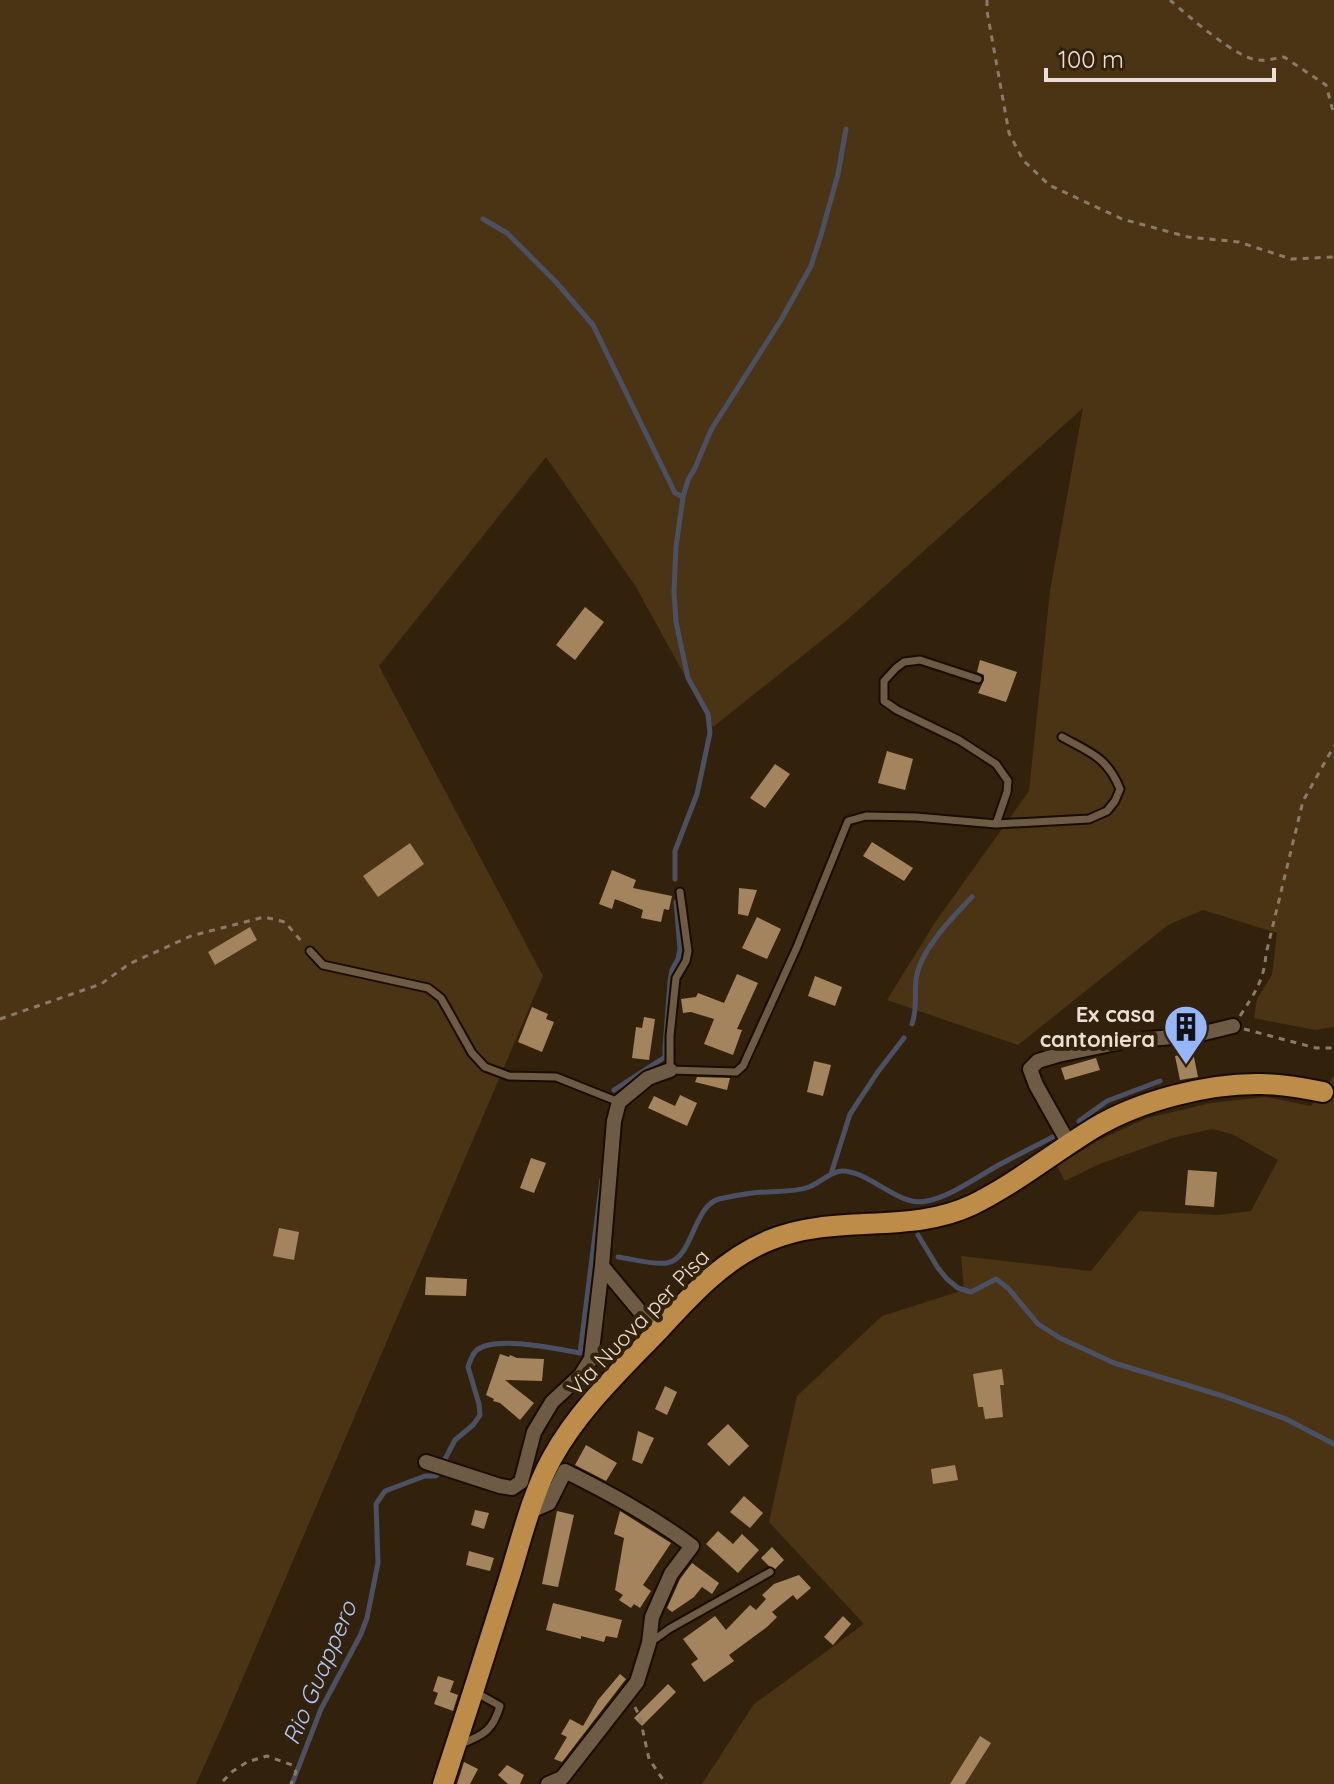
<svg xmlns="http://www.w3.org/2000/svg" width="1334" height="1784" viewBox="0 0 1334 1784" font-family="Quicksand,sans-serif">
  <rect width="100%" height="100%" fill="#32220c"/>
  <path fill="#4b3413" d="M0,0H1334V1027L1315,1030L1254,1018L1257,999L1272,975L1277,933L1203,910L1168,925L1018,1045L887,1000L936,921L1029,791L1050,591L1083,408L846,621L713,727L636,587L546,457L379,666L543,976L224,1722L196,1784H0Z
    M1334,1075V1784H702L754,1704L864,1624L769,1522L797,1396L882,1316L964,1290L961,1256L1091,1271L1139,1211L1217,1215L1251,1211L1278,1160L1232,1134L1212,1129L1172,1138L1097,1165L1065,1181L1057,1166L1097,1141L1147,1118L1211,1103L1266,1097L1311,1106Z"/>
  <g fill="none" stroke-linecap="round" stroke-linejoin="round">
    <path stroke="#4b5164" stroke-width="5" d="M483,219L507,233L556,282L593,325L675,493L683,497
      M675,879V851L697,794L710,733L708,714L688,678L676,622L674,592L676,547L683,497L688,480L695,468L711,430L781,320L811,266L821,235L838,174L846,129
      M912,1024C918,1007 914,998 916,980C919,951 952,918 972,897
      M614,1090L665,1057V1047L670,982L672,970L678,959L680,949L676,902
      M1079,1121L1107,1101L1160,1081
      M831,1174L850,1114L877,1073L904,1038
      M918,1235L938,1268L947,1279L958,1288L971,1292L996,1279L1008,1288L1038,1324L1060,1338L1114,1363L1223,1396L1286,1419L1334,1444
      M618,1257C632,1259 654,1265 667,1263C693,1259 693,1206 719,1199C734,1196 752,1192 767,1192C781,1191 795,1192 809,1187C820,1183 831,1171 842,1171C870,1171 899,1208 927,1201C951,1196 976,1178 997,1166C1017,1155 1037,1145 1057,1135
      M443,1463L455,1440L473,1425L480,1415L479,1404L468,1367C470,1361 472,1354 477,1350C496,1335 557,1349 580,1353L602,1179
      M292,1784L321,1709L361,1634L367,1618L378,1563L376,1504L385,1491L425,1476H435L440,1473"/>
  </g>
  <path fill="#a3845c" d="M585,607L604,622L575,660L556,645Z
    M980,660L1017,672L1006,702L978,693L984,680V675L977,672Z
    M887,751L913,759L905,790L878,783Z
    M775,764L790,774L765,808L750,798Z
    M872,842L913,868L904,881L863,856Z
    M410,843L424,864L378,897L363,876Z
    M612,870L636,880L633,888L672,896L669,910L664,909L661,922L641,918L643,910L615,899L612,909L599,904Z
    M739,888L757,890L748,916L738,914Z
    M757,917L781,929L767,959L742,948Z
    M250,927L257,940L215,965L208,952Z
    M737,974L758,983L737,1029L742,1030L733,1055L704,1044L714,1019L691,1012L683,1013L681,999L696,997L698,993L724,1003Z
    M815,976L842,987L835,1006L808,996Z
    M532,1007L548,1014L546,1019L554,1022L542,1052L518,1042Z
    M644,1017L655,1019L649,1060L632,1058L636,1027L642,1028Z
    M1193,1052L1198,1077L1180,1080L1175,1056Z
    M1096,1058L1100,1070L1065,1080L1061,1068Z
    M814,1061L831,1065L823,1096L807,1092Z
    M697,1077L730,1078L727,1090L695,1082Z
    M680,1095L697,1103L687,1126L648,1108L654,1096L675,1106Z
    M531,1158L546,1163L534,1193L520,1188Z
    M1188,1170L1217,1172L1214,1207L1185,1205Z
    M279,1228L299,1232L294,1260L273,1256Z
    M426,1277L467,1279L466,1296L425,1295Z
    M500,1354L509,1357L510,1355L517,1358L544,1359L542,1381L505,1380L534,1403L520,1420L500,1403L493,1401L494,1399L486,1395Z
    M1002,1369L1004,1385H1000L1003,1417L985,1419L983,1407H978L973,1374Z
    M665,1386L677,1392L667,1415L655,1409Z
    M728,1424L749,1446L729,1466L707,1444Z
    M638,1431L654,1438L642,1464L632,1460Z
    M586,1445L617,1463L606,1481L575,1465Z
    M955,1465L958,1480L933,1484L931,1469Z
    M744,1496L763,1513L750,1528L730,1512Z
    M475,1510L489,1513L484,1529L471,1525Z
    M557,1511L574,1515L558,1587L542,1584Z
    M620,1511L671,1543L643,1585L651,1591L640,1608L634,1604L631,1608L619,1600L623,1595L615,1590L624,1538L614,1534Z
    M718,1531L733,1544L742,1534L759,1550L738,1573L706,1544Z
    M772,1547L784,1560L775,1569L769,1566L761,1558Z
    M469,1551L494,1558L490,1571L466,1565Z
    M692,1563L719,1583L712,1594L702,1587L694,1597L672,1612L667,1608L680,1579Z
    M799,1575L811,1588L797,1600L793,1595L772,1612L777,1617L767,1627L729,1655L734,1661L704,1682L691,1664L698,1659L683,1639L715,1616L726,1630L750,1605L756,1610L766,1599L762,1595L774,1584Z
    M553,1603L622,1620L617,1638L606,1636L604,1642L581,1636V1639L546,1630Z
    M843,1616L851,1624L833,1645L824,1637Z
    M620,1674L626,1679L562,1762L554,1759L567,1737L561,1734L570,1719L583,1726L598,1700Z
    M438,1676L454,1681L450,1692L458,1695L453,1711L434,1704L438,1693L433,1691Z
    M668,1684L676,1692L642,1726L634,1718Z
    M980,1736L991,1743L965,1784H950Z
    M464,1762L478,1769L470,1784H457Z
    M507,1765L524,1775L520,1784H508L498,1775Z"/>
  <g fill="none" stroke-linecap="round" stroke-linejoin="round">
    <g stroke="#190b00" stroke-width="11">
      <path id="lane" d="M978,679L920,660L904,662L896,668L884,681V701L897,710L959,740L996,764L1008,781L1007,792L996,824
        M680,892L688,951L686,961L676,978L670,1036V1070L736,1072L743,1066L797,947L848,821L866,816L916,817L996,824L1089,819L1107,811L1115,801L1120,789C1107,757 1091,753 1062,737
        M310,951L323,965L428,988L441,998L472,1053L485,1067L509,1076L556,1077L619,1102
        M651,1642L669,1629L770,1572
        M461,1744C484,1735 493,1730 500,1706L477,1693"/>
    </g>
    <g stroke="#190b00" stroke-width="18">
      <path id="street" d="M1069,1144L1036,1085L1030,1069L1038,1061L1058,1055L1126,1041L1196,1035L1233,1026
        M657,1332L602,1266L614,1121L619,1102L648,1078L670,1070
        M426,1462L500,1486L512,1488L521,1482L534,1432L552,1402L581,1375L591,1359L602,1266
        M531,1511L549,1503L565,1471C609,1493 652,1516 692,1546L671,1574L652,1617L649,1643L637,1682L562,1778L548,1784"/>
    </g>
    <g stroke="#190b00" stroke-width="24">
      <path id="primary" d="M443,1784C465,1717 487,1649 508,1582C521,1541 531,1496 552,1458C579,1409 621,1370 660,1329C692,1294 725,1258 770,1240C835,1213 909,1235 972,1205C1015,1184 1053,1153 1094,1128C1139,1101 1208,1083 1261,1084C1282,1084 1303,1088 1323,1092"/>
    </g>
    <path stroke="#897b6a" stroke-width="3" stroke-dasharray="6 6" stroke-linecap="butt" d="M987,0V11L1009,133L1023,160L1049,185L1122,219L1188,237L1239,242L1291,259L1334,257
      M1170,0C1187,15 1238,60 1259,60C1267,61 1276,58 1284,57L1326,85L1334,115
      M1240,1016C1254,994 1264,981 1266,954L1303,801L1334,746
      M0,1019L101,984L129,964L191,936L264,917L285,922L302,942
      M1244,1029L1316,1048H1334
      M635,1707L640,1718L649,1759L666,1784
      M223,1781L233,1771L247,1762L267,1756L292,1765L296,1772L291,1784"/>
    <use href="#lane" stroke="#6d5b43" stroke-width="7"/>
    <use href="#street" stroke="#6d5b43" stroke-width="14"/>
    <use href="#primary" stroke="#bc8c48" stroke-width="20"/>
  </g>
  <defs>
    <g id="building-pin" transform="scale(2.3)"><path d="M0 17L-7.5 6A9.5 9.5 0 1 1 7.5 6Z" fill="#95b7fd" stroke="#32220c"/><path d="M-4-6H4V6H1V3H-1V6H-4ZM-2.5-4.3h1.7v1.8h-1.7ZM.8-4.3h1.7v1.8H.8ZM-2.5-1h1.7V.8h-1.7ZM.8-1h1.7V.8H.8Z" fill="#111"/></g>
  </defs>
  <g fill-rule="evenodd">
    <use href="#building-pin" x="1186" y="1027"/>
  </g>
  <g text-anchor="middle" stroke-width="8" stroke-linejoin="round" paint-order="stroke">
    <g font-size="22" font-weight="bold" fill="#eadfd2" stroke="#32220c" text-anchor="end">
      <text x="1155" y="1022">Ex casa<tspan x="1155" dy="25">cantoniera</tspan></text>
    </g>
    <g font-size="22" fill="#eadfd2" stroke="#32220c">
      <text transform="translate(638 1322) rotate(-46)" y="8">Via Nuova per Pisa</text>
    </g>
    <g font-size="24" font-style="italic" fill="#afc8fc" stroke="#32220c">
      <text transform="translate(320 1673) rotate(-67)" y="8">Rio Guappero</text>
    </g>
  </g>
  <path d="M1046 68v12h228v-12" fill="none" stroke="#eadfd2" stroke-width="4"/>
  <text x="1058" y="68" font-size="24" fill="#eadfd2" stroke="#32220c" stroke-width="6" paint-order="stroke">100 m</text>
</svg>
